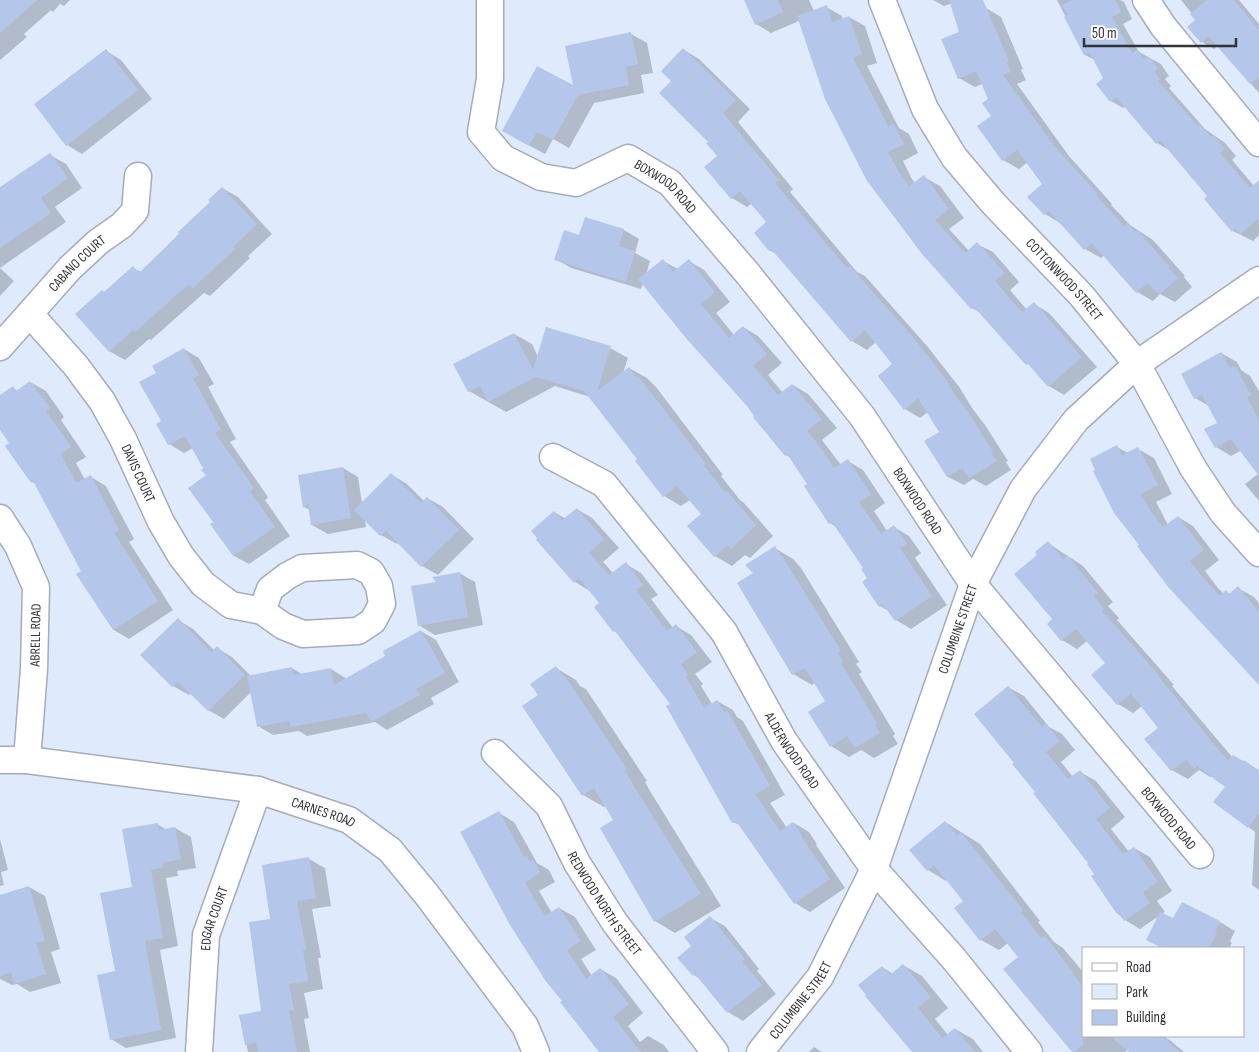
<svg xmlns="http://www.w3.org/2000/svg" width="1259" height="1052" viewBox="0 0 1259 1052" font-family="'Sofia Sans Condensed',sans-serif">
  <rect width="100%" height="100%" fill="#fafcfe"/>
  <path fill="#dfeafd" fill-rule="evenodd" d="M0,0H1259V1052H0ZM1083,948H1243V1036H1083Z"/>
  <path fill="#0003" d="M0,0H70L64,6L60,4L53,12L51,10L24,34L27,37L0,60Z
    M745,0H809L814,11L826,7L842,16L843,19L849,17L865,26L877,63L867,66L899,128L909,134L918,153L903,161L912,179L915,183L924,177L940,186L964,218L949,229L969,251L977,244L993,252L1019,282L1010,290L1027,310L1034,304L1049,313L1097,367L1064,395L1049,386L982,314L972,308L799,21L771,33L756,24Z
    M933,0H963L944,6Z
    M1057,0H1120L1124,2L1132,19L1123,24L1139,52L1161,64L1169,76L1165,79L1171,86L1169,88L1205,129L1225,143L1236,156L1232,160L1254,186L1259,183V235L1253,241L1233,231L1209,196L1169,150L1157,143L1125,107L1123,108L1111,101L1105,79L1095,60L1085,55Z
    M1181,0H1239L1259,24V93L1218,46L1214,49L1202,42L1197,20Z
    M986,8L1001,17L1023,69L1021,70L1026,80L1017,84L1069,156L1112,204L1111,205L1130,225L1153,240L1185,276L1184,277L1192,287L1175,302L1160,294L1153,301L1137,292L1104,255L1101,258L1085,249L1060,223L1045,214L1044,184L1028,162L1019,169L1003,160L989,99L982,84L975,87L959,78L961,32Z
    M631,34L647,43L653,73L641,75L644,93L594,103L569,148L553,139L545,154L519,140Z
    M684,50L699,59L750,109L738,122L793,189L790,192L857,272L865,276L927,346L960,388L972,408L985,425L1008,461L1006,462L1011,470L986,486L973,479L964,485L948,477L926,441L941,432L928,412L920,418L905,409L894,365L876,342L867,350L852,341L778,255L769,250L768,222L752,203L747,207L732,198L719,156L673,81Z
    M106,51L121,60L152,99L82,154L67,145Z
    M50,155L66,164L82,188L55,207L66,222L0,268V188Z
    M222,188L238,197L272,234L248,256L250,258L210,296L204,293L151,340L149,339L125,360L109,351L105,293L133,268L141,272L211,202Z
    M586,219L624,230L639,239L635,253L650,261L646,275L663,261L678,269L689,261L704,270L730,302L716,313L734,335L743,327L758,336L782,363L768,375L783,393L793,385L808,394L837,428L822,440L841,465L848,461L863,470L885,503L874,511L887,531L894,527L909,536L921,553L915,558L947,605L911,629L896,620L890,612L880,606L865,568L836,527L830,523L808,485L790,457L785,455L756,416L643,283L641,289L571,268L556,259L580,236Z
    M0,268L14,281L0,296Z
    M514,334L532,344L538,357L610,348L628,358L623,373L629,368L647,378L656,387L723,475L721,476L740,500L744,503L773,536L750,558L745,555L732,566L715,556L703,514L690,500L681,506L664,496L639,460L590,397L555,386L506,412L469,391Z
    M184,349L199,358L214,384L208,387L236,439L230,442L268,497L265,500L290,536L249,564L234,556L215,523L207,476L193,448L184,453L169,444L163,422L158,373Z
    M1221,353L1237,362L1241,370L1250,376L1259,391V501L1245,484L1259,473L1242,450L1231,456L1216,447L1218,423L1209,406L1195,398Z
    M30,382L46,391L64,417L61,420L86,457L76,463L85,480L91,477L106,486L134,539L129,542L173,610L129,639L114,630L78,574L83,571L36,484L32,482L11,444L0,428V397L13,388L18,391Z
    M1117,447L1128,453L1138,449L1154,458L1172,494L1156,502L1168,525L1178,517L1193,526L1219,560L1205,571L1218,588L1224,594L1226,592L1231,594L1238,588L1254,597L1259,603V684L1140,546Z
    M343,468L358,477L362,503L392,475L407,484L424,501L427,498L443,507L474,539L438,575L422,566L399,542L397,544L381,535L365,519L366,527L328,534L312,525L310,510L304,507Z
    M577,509L592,518L619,548L603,562L613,573L626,564L641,573L658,595L651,599L673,628L676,626L691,635L712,662L695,674L703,684L701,686L712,704L717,701L733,710L737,717L743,721L785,795L770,803L787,828L794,823L809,832L817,844L816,845L845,888L810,912L795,903L742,826L733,822L672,704L619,634L614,631L601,604L590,591L575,582L554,512L566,519Z
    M1048,543L1083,566L1113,602L1108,606L1119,618L1117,620L1174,685L1172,686L1233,758L1234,756L1259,770V890L1252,885L1255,832L1215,802L1227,787L1212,776L1210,777L1199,770L1188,779L1172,770L1146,739L1160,728L1142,706L1133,713L1118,704L1106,663L1087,641L1077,649L1062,640L1054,620L1039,555Z
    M775,548L793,559L801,568L859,662L856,664L862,672L859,674L895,734L893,736L898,744L874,758L861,750L849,757L831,746L826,702L815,683L812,685L793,674L755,574Z
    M459,573L475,582L483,625L435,635L420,626L439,582Z
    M178,620L193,629L214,650L217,648L232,657L251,676L292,668L303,675L331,669L347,679L387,657L421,631L436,640L459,682L431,698L434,704L387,730L375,722L307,736L299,731L273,735L258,726L251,692L224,719L208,710L191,693L189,695L173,686L142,655Z
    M556,668L576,680L580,686L586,689L647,781L645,782L650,791L721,906L675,933L655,921L615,821L606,806L604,807L583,795L523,706L539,696Z
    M1008,687L1024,696L1049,727L1062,734L1075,750L1061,762L1073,777L1080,772L1096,781L1125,817L1111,829L1129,852L1134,848L1150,857L1172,891L1157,901L1165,912L1162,914L1174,920L1182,903L1220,922L1235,931L1230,941L1232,943L1229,948H1159V916L1140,929L1125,920L1118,914L1090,863L1016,763Z
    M499,813L514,822L537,863L549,870L555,882L539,891L552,913L559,908L575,917L596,950L581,959L592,976L600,969L616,978L643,1013L628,1026L640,1042L648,1036L664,1045L669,1052H602L564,1001Z
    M945,822L980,844L1040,921L1038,922L1054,942L1063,948L1083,972V1036H1134L1138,1041L1125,1052H1073L1020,957L1008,943L999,950L981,940L965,901L947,879L946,881L928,870Z
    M157,824L167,830L175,828L191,837L196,868L177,871L178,876L166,878L178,946L160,950L176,1038L126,1048L111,1039L117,972L134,888Z
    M0,839L8,870L1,872L4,885L0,886Z
    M309,859L325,868L331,906L312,909L321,958H318L323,989L304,993L309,1018L304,1019L310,1052H248L241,1016L263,1012L272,920Z
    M29,887L45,896L60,949L51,952L61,983L30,992L17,984L12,985L0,979V896Z
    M710,918L725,926L759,969L757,971L776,994L743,1021L728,1012L700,979L694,975L693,946Z
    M903,965L922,976L948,1008L935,1019L948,1035L955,1029L973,1039L983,1052H913L882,967L893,974Z
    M1152,1036H1163L1171,1041L1184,1052H1137Z
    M814,1047L822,1052H809Z"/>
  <path fill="#b4c7ea" d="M0,0H37L0,33Z
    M744,0H778L783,12L755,25Z
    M949,0H983L1009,61L1007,62L1011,72L1003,75L1054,146L1098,194L1096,195L1124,226L1127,223L1135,232L1137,230L1170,267L1169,268L1178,278L1159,295L1148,283L1136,293L1092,243L1084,250L1049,211L1044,215L1027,197L1042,184L1017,150L1002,161L977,126L991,116L982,103L988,99L976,71L958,79L941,39L959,32Z
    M1073,0H1115L1121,12L1112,17L1132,53L1137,50L1144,59L1148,56L1158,68L1154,72L1160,79L1158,81L1198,126L1200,124L1211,137L1213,135L1225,149L1220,153L1250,188L1259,180V218L1240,234L1235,229L1232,232L1204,199L1207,196L1160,140L1156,144L1116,97L1110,102L1096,84L1103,78L1090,53L1084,55L1064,17L1068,15L1062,5Z
    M1207,0H1234L1259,30V77L1250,84L1208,36L1201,43L1187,27L1195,20L1190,14Z
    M827,5L832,22L849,16L862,54L853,58L888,126L893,123L904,144L888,152L897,169L909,186L924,175L949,209L935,220L965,253L977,242L1005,273L995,281L1022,312L1034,302L1082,357L1048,387L1028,364L1026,365L1007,344L974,307L971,309L922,254L867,181L825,99L797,16Z
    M631,32L638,64L626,67L629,85L578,95L553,140L537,132L529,146L502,131L537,66L573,85L565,46Z
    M683,48L736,100L723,113L779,180L775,183L847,268L850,266L912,336L945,378L957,398L970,415L993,452L991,453L997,461L969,478L962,468L947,477L924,441L939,432L918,398L904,410L878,376L892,364L865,330L851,342L771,249L769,251L754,233L766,222L740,191L731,199L704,167L717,156L706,143L708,142L659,93L671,81L661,71Z
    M106,49L138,90L66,146L34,104Z
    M50,153L68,178L41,198L51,213L0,248V187Z
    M222,187L257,224L233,247L235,249L193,288L189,284L135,332L133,330L109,352L75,314L102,290L104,292L133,266L139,273L179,234L178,232L210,202L208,200Z
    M585,217L624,229L619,246L635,251L626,282L554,260L564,230L579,235Z
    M663,259L673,272L689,259L715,292L701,304L729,338L743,326L767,354L753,366L778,395L792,384L822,419L807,431L819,445L834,468L848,459L871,494L859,502L881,534L894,525L907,544L900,548L932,596L895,621L883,605L879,607L862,582L867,578L861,569L863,568L832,522L829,524L804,486L807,484L787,454L785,456L753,417L754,416L747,406L685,337L638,279Z
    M546,327L611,346L597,391L629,367L636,377L638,376L706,464L704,466L725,492L727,491L756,525L731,549L728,545L714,557L687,526L701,514L677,486L663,497L635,461L637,459L584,391L536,377L488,402L480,386L468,392L453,364L514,333L533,370Z
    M184,348L199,375L193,378L221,430L215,433L254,488L250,491L275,527L233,556L210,524L213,522L188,488L206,475L201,470L203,468L185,436L168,445L156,424L161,421L139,382L156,373L152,366Z
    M1221,352L1230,368L1235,365L1251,395L1247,397L1259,421V476L1231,439L1215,448L1204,429L1217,423L1202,395L1194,399L1181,374Z
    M30,381L50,408L46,411L71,447L61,454L76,483L91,475L119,530L114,533L158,601L113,630L76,574L81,571L33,481L31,483L5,446L9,443L0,430V395L13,386L16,391Z
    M1117,445L1122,455L1138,447L1158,485L1141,494L1151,512L1163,527L1178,516L1204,550L1190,561L1203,578L1220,596L1226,590L1229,594L1238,586L1259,612V685L1169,588L1137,546L1139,545L1114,513L1093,471L1095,470L1090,459Z
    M343,467L351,518L311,525L308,504L303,508L298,475Z
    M391,473L421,503L427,497L459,530L421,567L386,531L380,536L354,510Z
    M577,508L604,539L589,553L609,575L626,562L643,585L636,590L667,631L676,624L697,652L681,664L688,675L686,677L704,708L717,700L724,712L727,710L770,786L755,794L780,831L793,822L802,835L801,836L830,879L794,904L736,821L732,823L666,706L670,704L615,631L613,632L594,607L599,603L579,578L574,583L536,540L537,538L531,531L554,511L562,520Z
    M1048,541L1063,559L1067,555L1098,593L1094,596L1104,609L1102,611L1159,675L1158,676L1228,761L1233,755L1243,762L1244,760L1259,771V813L1248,828L1213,802L1225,787L1197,766L1194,769L1186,760L1171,771L1144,739L1158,728L1131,694L1117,705L1091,675L1105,663L1076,629L1061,641L1047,624L1052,619L1014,574L1037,555L1035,552Z
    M775,546L781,556H782L841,651L838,653L843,661L841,663L877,723L875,725L880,733L855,748L847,736L830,747L808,712L825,701L805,668L792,675L737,583L753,573L745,565Z
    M460,572L468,617L418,626L411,586L436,582L432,577Z
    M178,618L211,652L217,646L245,675L208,711L178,682L172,687L140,655Z
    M421,630L445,673L416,689L420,695L371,722L366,713L291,727L289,721L257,727L247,676L292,667L294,675L331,668L334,685L385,656L383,651Z
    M556,666L563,676H565L627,769L625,770L629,778L701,894L654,922L600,828L613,820L594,788L582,796L522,706L538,695L530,684Z
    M1008,686L1042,727L1046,724L1060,741L1046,752L1068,779L1080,770L1110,808L1096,819L1123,854L1134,847L1158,882L1143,892L1150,903L1124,921L1119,913L1117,914L1091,876L1094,874L1087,864L1088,863L1033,793L1035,792L1012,764L1014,763L974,714Z
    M499,811L524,857L527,856L530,861L533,859L540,873L525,882L533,897L545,916L559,907L581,941L567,950L586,979L600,968L629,1004L613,1017L641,1052H599L560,1002L562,1001L545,980L510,925L460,832Z
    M945,821L957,836L961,832L1023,910L1021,912L1041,938L1045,936L1073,972L1072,973L1083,987V1045L1074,1052H1072L1003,969L1018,957L995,929L980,941L954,908L963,901L934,865L927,871L909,850Z
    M158,823L159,830L175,827L181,859L162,863L163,867L151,870L163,938L145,941L161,1030L110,1040L97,975L115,971L100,893L132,887L122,829Z
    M309,857L316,898L297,901L306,950H303L308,981L289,984L294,1010L289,1011L297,1052H258L256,1043L245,1045L239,1015L261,1011L249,922L270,919L262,865Z
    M29,886L45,941L36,943L46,974L14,984L11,972L0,976V895Z
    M1182,902L1220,921L1215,932L1217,933L1209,948H1162L1146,940L1160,912L1173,918Z
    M710,916L745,959L742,961L762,985L727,1013L695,974L693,976L677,958L691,946L684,937Z
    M903,964L931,997L918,1008L929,1022L942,1038L955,1028L975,1052H912L865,996L866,995L858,985L882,966L890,975Z
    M1110,1036H1162L1180,1052H1129Z"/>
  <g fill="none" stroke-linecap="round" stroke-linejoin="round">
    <g stroke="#a5acb8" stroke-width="29">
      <g id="minor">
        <path id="s1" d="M490,0V79L481,132L503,158L541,177L576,183L628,158L670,183L748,274L862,416L973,584L1200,855"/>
        <path id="s2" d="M882,0L925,109L954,157L993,203L1081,295L1137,364L1193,468L1223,513L1259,553"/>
        <path d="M1146,0L1163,26L1259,143"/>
        <path id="s3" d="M30,314L76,366L102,401L123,439L161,522L181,556L203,584L231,605L262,611L283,626L303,634L358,631L373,621L382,604L379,586L371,572L357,565L302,568L287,576L270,589L262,611"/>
        <path id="s4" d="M0,347L70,268L98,242L122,225L135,211L138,176"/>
        <path id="s5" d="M553,457L604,484L724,632L784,741L874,869L954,959L1029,1052"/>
        <path d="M0,518L18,546L36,587L34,669L27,760"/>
        <path id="s6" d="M495,753L549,806L577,863L615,923L715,1052"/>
        <path id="s7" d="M0,760H27L258,790L349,820L390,850L427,895L525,1026L536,1052"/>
        <path id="s8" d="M199,1052L206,935L258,790"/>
        <path id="s9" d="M760,1052L820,977L874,869L973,584L1023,489L1076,420L1137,364L1259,280"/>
      </g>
    </g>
    <use href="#minor" stroke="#fff" stroke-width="26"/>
  </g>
  <g text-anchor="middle" stroke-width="4.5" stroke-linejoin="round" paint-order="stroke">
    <g font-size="14" fill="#303338" stroke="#fff">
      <text dy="5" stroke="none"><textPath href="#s1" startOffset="350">BOXWOOD ROAD</textPath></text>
      <text dy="5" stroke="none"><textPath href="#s4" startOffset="114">CABANO COURT</textPath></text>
      <text dy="5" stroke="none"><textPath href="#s2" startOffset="338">COTTONWOOD STREET</textPath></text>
      <text dy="5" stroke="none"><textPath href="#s3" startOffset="194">DAVIS COURT</textPath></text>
      <text dy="5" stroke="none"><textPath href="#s1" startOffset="755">BOXWOOD ROAD</textPath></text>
      <text dy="5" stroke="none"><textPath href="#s9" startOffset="471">COLUMBINE STREET</textPath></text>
      <text transform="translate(35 635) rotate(-89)" y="5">ABRELL ROAD</text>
      <text dy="5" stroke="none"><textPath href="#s5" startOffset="385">ALDERWOOD ROAD</textPath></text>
      <text dy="5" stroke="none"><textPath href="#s7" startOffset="329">CARNES ROAD</textPath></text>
      <text dy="5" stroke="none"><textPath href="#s1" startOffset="1160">BOXWOOD ROAD</textPath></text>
      <text dy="5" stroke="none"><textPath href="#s6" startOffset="188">REDWOOD NORTH STREET</textPath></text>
      <text dy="5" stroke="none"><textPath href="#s8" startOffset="135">EDGAR COURT</textPath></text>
      <text dy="5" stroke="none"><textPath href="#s9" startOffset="66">COLUMBINE STREET</textPath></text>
    </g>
  </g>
  <rect x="1082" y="947" width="162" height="90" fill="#ffffff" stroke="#acadaf"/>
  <rect x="1092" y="963" width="25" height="8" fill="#ffffff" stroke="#acadaf"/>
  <text x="1126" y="972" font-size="15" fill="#303338">Road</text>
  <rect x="1092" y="984" width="25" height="15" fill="#dfeafd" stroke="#acadaf"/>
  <text x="1126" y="997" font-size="15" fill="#303338">Park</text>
  <rect x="1092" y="1010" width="25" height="15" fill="#b4c7ea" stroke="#acadaf"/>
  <text x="1126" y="1022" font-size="15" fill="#303338">Building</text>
  <path d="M1084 38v8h152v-8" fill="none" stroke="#303338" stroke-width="2.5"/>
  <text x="1092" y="38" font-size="15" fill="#303338" stroke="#ffffff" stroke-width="4" paint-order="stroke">50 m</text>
</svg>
